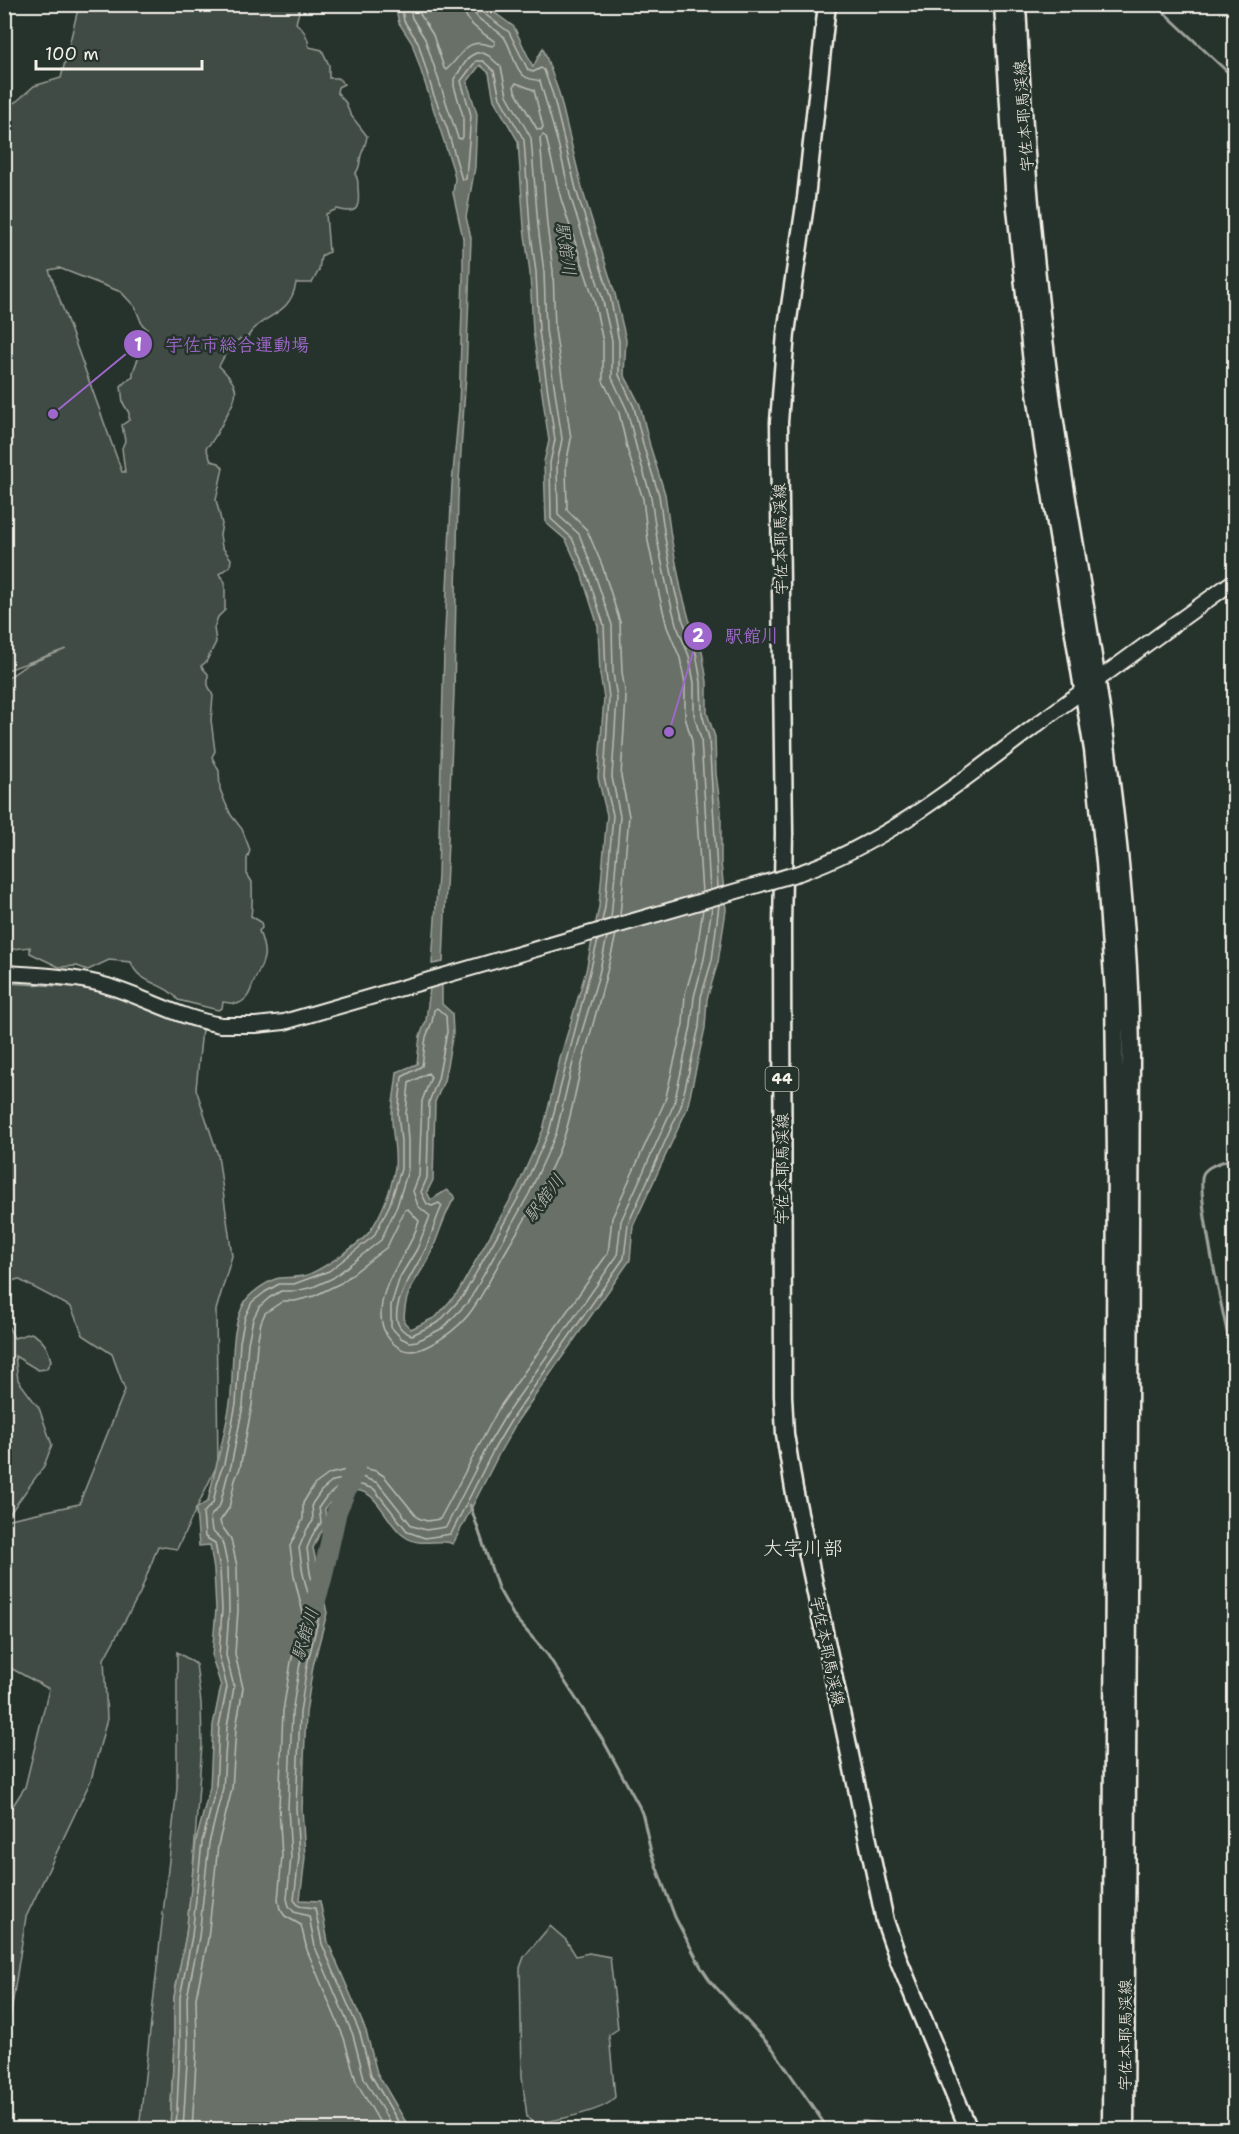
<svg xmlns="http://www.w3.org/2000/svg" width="1239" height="2134" viewBox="0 0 1239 2134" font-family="'Shantell Sans','Klee One',sans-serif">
  <rect width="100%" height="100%" fill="#26332d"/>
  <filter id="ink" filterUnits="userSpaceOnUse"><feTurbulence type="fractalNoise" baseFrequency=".0167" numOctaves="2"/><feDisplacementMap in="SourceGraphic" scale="12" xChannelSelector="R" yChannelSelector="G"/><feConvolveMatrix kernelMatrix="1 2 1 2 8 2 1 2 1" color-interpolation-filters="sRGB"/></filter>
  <g filter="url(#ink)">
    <path fill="#414b45" stroke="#9a9e96" stroke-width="1.5" fill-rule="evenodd" d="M79,5H304L300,8L296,23C304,30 308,36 309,47L322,50L329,65V78H338L344,84L338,87L337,92L346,103L350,114L367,136C366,144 364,148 361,155C359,163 361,167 355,174C358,179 358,182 358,188C360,208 358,215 337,209L326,214L329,252L321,256L319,270L312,283H296C290,319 260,312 246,340L240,339L235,342L232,353H226L219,366C245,391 236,396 222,424C216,434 215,440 206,448L211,461L219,463L223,468L216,500L222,524L220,535L222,547L231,559L230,566L219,574L225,582V610L218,617L214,628L216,642L206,662L201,666L208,674V685L213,696L211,720L215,751L212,757L219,771L220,789L225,802L231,815L242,829L250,850L247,859V874L252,882C252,894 253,903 251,916L261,922L262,928L259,931C267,953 266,958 256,977C250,988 251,999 237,1004L223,1002L222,1008L218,1010L178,1000C166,982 138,985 131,962L109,960L88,970L77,966L59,967L30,953V947L5,950V680L28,664L66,649L5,671V101L10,105L17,101L34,86L61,78ZM59,268L121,292L135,307L142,324L147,329C140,337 134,342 140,353L133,372V377L126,381L121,386L123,403L129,413V420L122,425L125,441L122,448L125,472H122L49,270Z
      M5,983L78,987L121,996L202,1029L196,1089L218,1155L232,1256L216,1310L218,1463L177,1549L158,1546L140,1593L104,1659L107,1719L91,1780L26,1917L5,2050V1818L25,1787L49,1689L5,1665L4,1318L14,1338L31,1333C43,1339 48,1347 51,1361L46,1369L38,1370L15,1356L18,1380L39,1408L52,1445L44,1466L5,1520L79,1504L125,1390L112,1354L83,1335L71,1307L18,1279L5,1284Z
      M177,1652L196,1664L201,1703L202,1744L192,1881L186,1935L174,1997V2044L170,2129L139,2130L177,1788Z
      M550,1926L566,1940L576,1956L589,1953L610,1957L618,2029L609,2035L615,2097C608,2111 549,2122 533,2123L527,2117L522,2076L520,1968L524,1957Z"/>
    <path fill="#676f68" stroke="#9fa39b" stroke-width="1.5" d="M395,5H484L514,27L533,67L543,48L559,93L583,192L615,294L626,340L624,374L640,405L650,446L665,494L671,537L681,589L689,619L702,651L707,682V713L715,737L716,774L721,811V863L726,910L718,962L707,999L705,1028L687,1109L633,1226L630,1260L518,1420L500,1452L453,1544C440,1537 421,1549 404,1536C385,1523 377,1485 350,1491C338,1493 332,1499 325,1509L327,1525L319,1535L313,1548L327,1613L313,1666L306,1713L302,1808L305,1857L300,1900L320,1901L328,1942L366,2031L377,2073L410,2129L170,2130L174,2044V1997L186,1935L196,1841L210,1787L213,1725L221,1686L212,1657L216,1609L214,1570L210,1545L199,1546L196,1509L208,1501C215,1468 225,1436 230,1403C235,1370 228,1330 246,1300C252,1292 270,1279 280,1278C289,1277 297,1278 307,1275C321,1270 362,1243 370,1231C382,1214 392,1188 395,1167C397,1149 391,1131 392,1113C393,1099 396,1085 397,1072L417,1064L420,1036L426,1021L430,988L442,984V1004L452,1013L453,1033L444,1081L435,1102L433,1180L427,1192L431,1200L447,1190L455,1197C443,1216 440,1233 431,1253C418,1281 404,1287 404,1322L411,1329L436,1317L458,1292L517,1188L543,1130L561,1055L586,971L599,907L607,815L598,778L604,698L600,674L598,626L581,573L566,540L546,523L544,462L549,441L533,331L530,273L524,227L518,141L494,100L489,73L480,65L467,82L477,114L475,167L466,217L471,238L466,374L458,497L454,692L443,962L432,964L438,875L444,652L452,484L459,408L463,275V238L453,193L455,179L453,169L412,43L399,23Z"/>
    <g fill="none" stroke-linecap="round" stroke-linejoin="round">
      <path stroke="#bcbdb5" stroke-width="1.5" d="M401,4L404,21L418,42L433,93L447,128L462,180L466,179L471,115L461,81L476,61H483L494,71L500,98L524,140L530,227L536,272L539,331L555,440L550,463L551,519L572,538L586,571L604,625L606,673L609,698L604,777L613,815L605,907L602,921
        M409,4L412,18L425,39L458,138L461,139L463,137V116L454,86V79L469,57L476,53H483L489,56L501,67L507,95L531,138L538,226L544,272L546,330L562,439L557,464L558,515L579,534L593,569L612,625L613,673L617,698L612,777L620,816L611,919
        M418,4L420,14L433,35L444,68L446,70C463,56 464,36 492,46L495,44L494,41C480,31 464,23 463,4
        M472,4C473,23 494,25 504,37C512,48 513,66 523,75C528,80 535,79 540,81L559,147L570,195L602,297L612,341V378L627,410L637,450L651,497L657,539L668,592L676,624L689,656L694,683V715L701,739L710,890
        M480,4L483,13L509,32L528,70L533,72L541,68L544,70L553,95L577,193L610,296L619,341V375L634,407L644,448L659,495L665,538L675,591L683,621L696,653L701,682L702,714L709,738L718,888
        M516,83L534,90L543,127L541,130L537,129L515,91L514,86Z
        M620,916L629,816L621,776L626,698L622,672L620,622L602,565L587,530L567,510L566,465L571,439L555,329L553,271L547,225L540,138L543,135L546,137L561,199L594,300L603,342V381L619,413L628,452L643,499L648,541L659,594L667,627L680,658L685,684V717L692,741L702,893
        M176,2130L180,2044V1997L192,1936L202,1842L216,1788L219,1726L227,1687L219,1656L222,1609L220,1569L215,1543L205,1537L203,1513L213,1503L219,1475L224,1464L236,1404L240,1342L245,1317L252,1302L265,1292L279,1284H294L329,1271L374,1236L390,1204L401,1169V1141L398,1114L402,1077L422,1066L426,1037L432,1022L434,1010L437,1008L446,1016L447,1032L438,1079L429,1102L427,1178L421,1192L427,1204L432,1206L439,1203L442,1206C435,1220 432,1236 425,1250C417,1268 374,1324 412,1335L439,1322L463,1296L522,1191L549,1132L598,940
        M183,2130L188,2045L187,1998L199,1937L209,1843L223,1788L227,1727L234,1687L226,1655L229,1610L228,1568L222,1540L212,1531L210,1517L220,1505L227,1477L231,1466L243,1406L248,1343L253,1319L259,1307L269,1298L281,1291H296L313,1287L333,1278L381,1240L397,1206L408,1170V1141L406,1114L409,1083L428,1073L431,1077L422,1101L419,1176L413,1191L418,1206L430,1216L417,1249L400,1277L391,1305V1327L401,1338L409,1342L417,1341L443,1328L469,1301L529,1194L556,1134L574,1058L599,974L607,937
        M192,2130L197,2045L196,1998L208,1939L218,1845L232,1789L236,1728L243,1688L235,1654L238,1610L237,1566L231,1539L221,1525L220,1521L229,1508L235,1480L240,1468L252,1405L257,1344L261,1322L265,1313L283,1301H295L314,1296L341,1283L387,1247L405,1210L408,1209L419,1221C411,1251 387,1272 382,1303C379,1320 382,1333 394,1344C405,1354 416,1352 428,1346C472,1324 479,1298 502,1258C513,1238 526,1219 536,1199C546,1179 557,1158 564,1137C573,1111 576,1084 584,1057C595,1016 607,976 616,934
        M384,2130L356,2081L344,2038L307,1950L301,1925L285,1916L280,1909L278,1900L282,1856L279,1808L283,1711L291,1662L303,1613L294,1576L290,1546L303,1519V1503L314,1485L329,1474L359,1467L376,1471L384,1476L418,1518L427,1521L440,1519L499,1408L608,1253L612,1218L665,1101L683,1024L685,994L696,957L703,909
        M394,2130L364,2078L353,2035L315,1947L309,1916L294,1912L289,1906L287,1899L291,1857L288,1808L292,1713L300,1663L313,1613L303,1574L299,1548L307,1529L313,1521L312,1504L321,1491L333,1481L359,1476L378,1483L412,1526L426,1530L446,1527L488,1445L507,1413L617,1256L621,1221L674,1104L691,1026L694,997L704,959L712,907
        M403,2130L371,2075L360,2033L322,1944L315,1908L299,1906L294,1900L299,1857L296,1808L300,1713L307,1665L320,1613L310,1573L307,1548L314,1532L321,1523L319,1507L326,1497L337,1488L358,1484L374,1489L408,1532L425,1538L451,1534L494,1449L513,1417L624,1258L628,1224L681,1106L699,1027L701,997L712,960L719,905"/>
      <path stroke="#9fa39b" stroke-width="3" d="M1155,4L1234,78
        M1234,1158C1226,1161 1207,1165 1203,1174C1195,1194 1228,1335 1234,1364
        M470,1505L498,1588L515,1618L547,1654L604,1742L639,1806L643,1816L651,1852L675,1917L701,1967L711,1982L773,2049L826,2126L830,2128C853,2124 865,2115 887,2130"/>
      <path stroke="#676f68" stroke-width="20" d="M313,1610L322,1579L337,1511L355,1470"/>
      <g stroke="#f4f1e8" stroke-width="18">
        <path id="tertiary" d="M799,873C886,843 958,784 1031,729C1098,679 1166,630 1234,581
          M4,973C35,975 67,976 97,983C140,994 177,1018 221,1025"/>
      </g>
      <g stroke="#f4f1e8" stroke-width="21">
        <path id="primary" d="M827,4L806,198L786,333L779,422L784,834L782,924L783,1396L785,1434L794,1489L885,1921L899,1961L969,2130
          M1003,4L1014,189L1032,363L1043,444L1093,750L1105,862L1114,992L1116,1154L1111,2130
          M1017,4C1023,138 1034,270 1052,402C1069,521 1093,640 1108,760C1121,858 1130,957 1131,1057L1125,2130"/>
      </g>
      <use href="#tertiary" stroke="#26332d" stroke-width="14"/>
      <use href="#primary" stroke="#26332d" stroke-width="16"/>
      <g stroke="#f4f1e8" stroke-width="18" stroke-linecap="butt">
        <path id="tertiary-bridge" d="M221,1025H256L284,1022L799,873"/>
      </g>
      <use href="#tertiary-bridge" stroke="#26332d" stroke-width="14"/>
    </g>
  </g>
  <g text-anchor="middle" stroke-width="5" stroke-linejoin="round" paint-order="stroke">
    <rect fill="#26332d" stroke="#b6b8b0" stroke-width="1.5" x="765.5" y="1067" width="33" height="24" rx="4.5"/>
    <g font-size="15" font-weight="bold" fill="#f4f1e8">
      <text x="782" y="1084">44</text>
    </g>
    <g font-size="16" fill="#f4f1e8" stroke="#26332d">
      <text transform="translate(1023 116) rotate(-94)" y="6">宇佐本耶馬渓線</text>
      <text transform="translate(780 539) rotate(-91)" y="6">宇佐本耶馬渓線</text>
      <text transform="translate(782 1169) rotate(-90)" y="6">宇佐本耶馬渓線</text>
      <text transform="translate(828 1651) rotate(78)" y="6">宇佐本耶馬渓線</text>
      <text transform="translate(1125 2035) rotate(-90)" y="6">宇佐本耶馬渓線</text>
    </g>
    <g font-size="18" font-style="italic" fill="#bcbdb5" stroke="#26332d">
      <text transform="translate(566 249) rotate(82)" y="6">駅館川</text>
      <text transform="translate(544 1198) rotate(-53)" y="6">駅館川</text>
      <text transform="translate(305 1634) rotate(-73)" y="6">駅館川</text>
    </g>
    <g font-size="20" fill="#f4f1e8" stroke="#26332d">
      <text x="803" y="1555">大字川部</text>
    </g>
  </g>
  <path fill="none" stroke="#9f67cb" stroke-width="2" d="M53 414L138 344M669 732L698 636"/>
  <g fill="#9f67cb" stroke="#26332d" stroke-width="2">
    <circle cx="53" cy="414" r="6"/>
    <circle cx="669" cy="732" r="6"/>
    <circle cx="138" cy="344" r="15"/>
    <circle cx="698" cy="636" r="15"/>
  </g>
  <g font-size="18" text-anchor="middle" font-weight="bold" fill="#fff">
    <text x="138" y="351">1</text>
    <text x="698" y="642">2</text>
  </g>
  <g font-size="18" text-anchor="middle" font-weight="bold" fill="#9f67cb" stroke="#26332d" stroke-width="5" stroke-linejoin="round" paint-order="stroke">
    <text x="237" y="351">宇佐市総合運動場</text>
    <text x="752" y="642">駅館川</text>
  </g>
  <rect width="1239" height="2134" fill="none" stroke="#26332d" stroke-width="24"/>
  <rect x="12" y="12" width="1215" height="2110" fill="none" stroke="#f4f1e8" stroke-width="2" filter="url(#ink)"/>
  <path d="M36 60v9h166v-9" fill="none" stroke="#f4f1e8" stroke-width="3"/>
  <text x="45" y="60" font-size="18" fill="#f4f1e8" stroke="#26332d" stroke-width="4.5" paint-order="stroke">100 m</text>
</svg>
